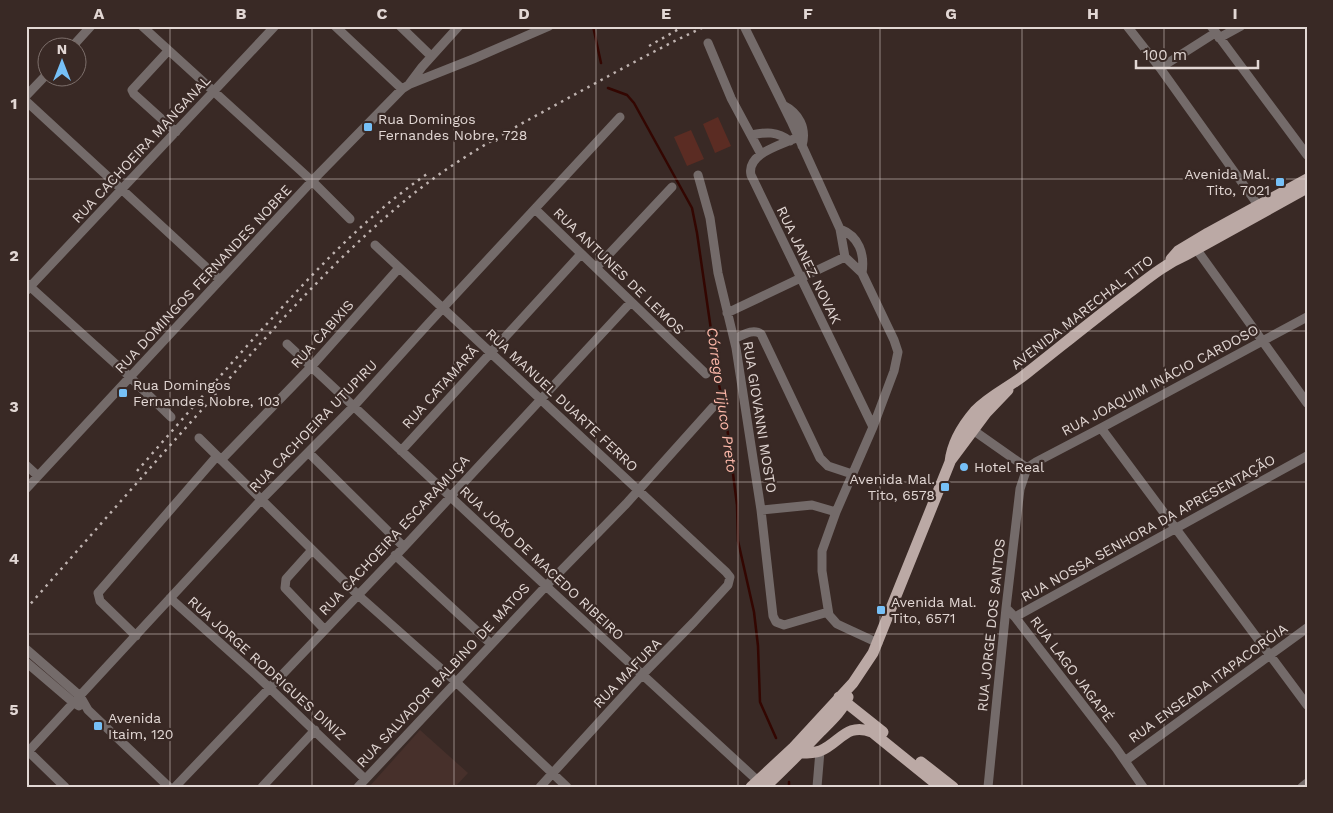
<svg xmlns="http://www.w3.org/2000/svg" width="1333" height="813" viewBox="0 0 1333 813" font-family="'Work Sans',sans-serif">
  <rect width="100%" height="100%" fill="#392925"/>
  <path fill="#47302b" d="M420,730L468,773L455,787H369Z"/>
  <path fill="#5b2c23" d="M718,117L731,146L715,153L703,124Z
    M691,130L704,159L687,166L674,137Z"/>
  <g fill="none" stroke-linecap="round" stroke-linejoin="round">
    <path stroke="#330601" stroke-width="2.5" d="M593,26L601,63
      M608,88L627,95L634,103L692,208L697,233L719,385L725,411L737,505L738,541L754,612L758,646L760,702L776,738
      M789,782V787"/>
    <path stroke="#746b6a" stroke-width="9" d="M142,26L312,181L350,219
      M335,26L402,89
      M400,26L431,56
      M744,26L791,121L840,229L845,257L862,273L894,340L898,352L894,371L873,427L836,512L822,551V571L829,615L837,624L878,643
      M1127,26L1160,68L1258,205
      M1211,26L1307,155
      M1219,38L1241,26
      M708,43L731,98L761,154
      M71,48L91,26
      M168,51L132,90L134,94L176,132
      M1160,68L1215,33
      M410,83L422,67L459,26
      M26,96L48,73
      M26,101L220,280
      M783,105C799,113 807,128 802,146
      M751,135C766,132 777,131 790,141
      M798,137C782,145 746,153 751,175L873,427
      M698,175L710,218L718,273L736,348L761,510L773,616L776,622L784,625L828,612
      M535,209L706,374
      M840,229C859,236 865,254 862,273
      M375,245L726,572L730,577L728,585L694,622L643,674L540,787
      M1197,250L1307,403
      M596,268L672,187
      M26,283L130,377L171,417
      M26,291L275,26
      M727,313L845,257
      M734,339C743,335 753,328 761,334L820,458L828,466L852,474
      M287,344L546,586L758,781
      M970,428L1027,468
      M1101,428L1307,705
      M199,438L358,595L456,682L567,787
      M401,451L581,254
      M309,453L404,547
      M221,460L311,367L399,268
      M26,465L38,476
      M26,489L312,181L402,89L410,84L473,59L549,26
      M761,510L812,505L836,512
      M312,550L286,579L285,588L324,629
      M395,555L491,644
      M170,598L257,676L365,779
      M1006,608L1015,617L1307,456
      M1015,617L1116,748L1143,787
      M136,636L100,601L98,593L217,456
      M26,649L80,696L88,710L169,787
      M26,662L74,703L79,706
      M29,752L65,787
      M26,754L261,500L354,406L428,324L620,117
      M1125,761L1307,628
      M175,787L404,547L631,302
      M262,787L315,730
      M358,787L546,586L626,504L713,407
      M817,787L820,751
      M988,787L1006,608L1020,489L1027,468L1036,462L1101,428L1307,317
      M1302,787L1307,783"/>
    <path stroke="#bba9a5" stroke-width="11" d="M1171,259L1178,251L1208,233L1307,179
      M951,460L986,413L1008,390
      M839,697L883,732
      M800,753C807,753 814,753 820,751C840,743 846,722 872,732L940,787
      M921,762L953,787
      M751,787L794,747L853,683L873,653L950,462C952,443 963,425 975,411C990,395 1010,387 1027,373C1060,347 1093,320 1126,295C1146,280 1163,265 1186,255L1307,188
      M765,787C784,769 803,750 821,731C831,721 843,710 848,697"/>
    <path stroke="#bfb3b0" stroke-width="2.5" stroke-dasharray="2.5 5" stroke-linecap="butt" d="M649,46L684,26
      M137,471C187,414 236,357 288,301C331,254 377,208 430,172
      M26,609C86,541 146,472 207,404C270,332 333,260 407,199C454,160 508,131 561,102C609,76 656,49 706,26"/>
  </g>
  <path fill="none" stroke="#e2d7d4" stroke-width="1" stroke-opacity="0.55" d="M170,26V787M312,26V787M454,26V787M596,26V787M738,26V787M880,26V787M1022,26V787M1164,26V787M26,179H1307M26,331H1307M26,482H1307M26,634H1307"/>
  <g fill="#76c0f7" stroke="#392925" stroke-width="2">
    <rect x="363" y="122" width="10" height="10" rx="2.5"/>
    <rect x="1275" y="177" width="10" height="10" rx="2.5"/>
    <rect x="118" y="388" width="10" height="10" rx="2.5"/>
    <circle cx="964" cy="467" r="5"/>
    <rect x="940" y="482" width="10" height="10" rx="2.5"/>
    <rect x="876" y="605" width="10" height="10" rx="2.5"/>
    <rect x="93" y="721" width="10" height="10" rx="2.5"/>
  </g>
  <g text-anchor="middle" stroke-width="4.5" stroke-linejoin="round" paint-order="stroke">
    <g font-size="14" fill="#e2d7d4" stroke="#392925" text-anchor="start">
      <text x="378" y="124">Rua Domingos<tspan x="378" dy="16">Fernandes Nobre, 728</tspan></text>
      <text x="1270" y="179" text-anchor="end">Avenida Mal.<tspan x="1270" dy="16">Tito, 7021</tspan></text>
      <text x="133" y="390">Rua Domingos<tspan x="133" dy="16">Fernandes Nobre, 103</tspan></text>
      <text x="974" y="472">Hotel Real</text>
      <text x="935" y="484" text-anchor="end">Avenida Mal.<tspan x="935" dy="16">Tito, 6578</tspan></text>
      <text x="891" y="607">Avenida Mal.<tspan x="891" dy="16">Tito, 6571</tspan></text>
      <text x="108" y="723">Avenida<tspan x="108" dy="16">Itaim, 120</tspan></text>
    </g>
    <g font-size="14" fill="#e2d7d4" stroke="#392925">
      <text transform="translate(141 149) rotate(-47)" y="5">RUA CACHOEIRA MANGANAL</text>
      <text transform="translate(809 265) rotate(64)" y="5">RUA JANEZ NOVAK</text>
      <text transform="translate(619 271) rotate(44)" y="5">RUA ANTUNES DE LEMOS</text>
      <text transform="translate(203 279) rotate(-47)" y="5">RUA DOMINGOS FERNANDES NOBRE</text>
      <text transform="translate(1082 312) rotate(-38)" y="5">AVENIDA MARECHAL TITO</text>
      <text transform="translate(322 334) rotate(-48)" y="5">RUA CABIXIS</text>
      <text transform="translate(1160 380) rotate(-28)" y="5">RUA JOAQUIM INÁCIO CARDOSO</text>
      <text transform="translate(440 387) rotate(-48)" y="5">RUA CATAMARÃ</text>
      <text transform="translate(562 400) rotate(43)" y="5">RUA MANUEL DUARTE FERRO</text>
      <text transform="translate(760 417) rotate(81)" y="5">RUA GIOVANNI MOSTO</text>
      <text transform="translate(313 426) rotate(-46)" y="5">RUA CACHOEIRA UTUPIRU</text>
      <text transform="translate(1148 528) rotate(-29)" y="5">RUA NOSSA SENHORA DA APRESENTAÇÃO</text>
      <text transform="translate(394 535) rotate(-47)" y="5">RUA CACHOEIRA ESCARAMUÇA</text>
      <text transform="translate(542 563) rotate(43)" y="5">RUA JOÃO DE MACEDO RIBEIRO</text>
      <text transform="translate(991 625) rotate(-84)" y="5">RUA JORGE DOS SANTOS</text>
      <text transform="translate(267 668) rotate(42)" y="5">RUA JORGE RODRIGUES DINIZ</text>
      <text transform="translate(1072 669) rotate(53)" y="5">RUA LAGO JAGAPÉ</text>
      <text transform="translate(627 673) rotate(-46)" y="5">RUA MAFURA</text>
      <text transform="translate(443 675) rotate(-47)" y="5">RUA SALVADOR BALBINO DE MATOS</text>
      <text transform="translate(1208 683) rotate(-36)" y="5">RUA ENSEADA ITAPACORÓIA</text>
    </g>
    <g font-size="15" font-style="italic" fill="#fdb8a9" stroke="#392925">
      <text transform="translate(722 400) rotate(82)" y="5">Córrego Tijuco Preto</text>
    </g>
  </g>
  <rect width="1333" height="813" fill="none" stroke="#392925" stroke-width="55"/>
  <g transform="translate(62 62)"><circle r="24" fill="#392925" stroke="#7d6f6b"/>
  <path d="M0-4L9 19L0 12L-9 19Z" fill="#76c0f7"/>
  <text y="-8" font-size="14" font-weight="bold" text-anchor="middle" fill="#e2d7d4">N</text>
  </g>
  <path d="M1136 60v8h122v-8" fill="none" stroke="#e2d7d4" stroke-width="2.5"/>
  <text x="1143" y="60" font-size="15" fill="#e2d7d4" stroke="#392925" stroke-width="4" paint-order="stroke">100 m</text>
  <rect x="28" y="28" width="1278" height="758" fill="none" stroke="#e2d7d4" stroke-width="2"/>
  <g font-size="16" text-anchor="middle" font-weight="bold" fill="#e2d7d4">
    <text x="99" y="19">A</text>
    <text x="241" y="19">B</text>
    <text x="382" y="19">C</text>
    <text x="524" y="19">D</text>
    <text x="666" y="19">E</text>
    <text x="808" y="19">F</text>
    <text x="951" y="19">G</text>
    <text x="1093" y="19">H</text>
    <text x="1235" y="19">I</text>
    <text x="14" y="109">1</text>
    <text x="14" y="261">2</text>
    <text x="14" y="412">3</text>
    <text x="14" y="564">4</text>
    <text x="14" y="715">5</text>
  </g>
</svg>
